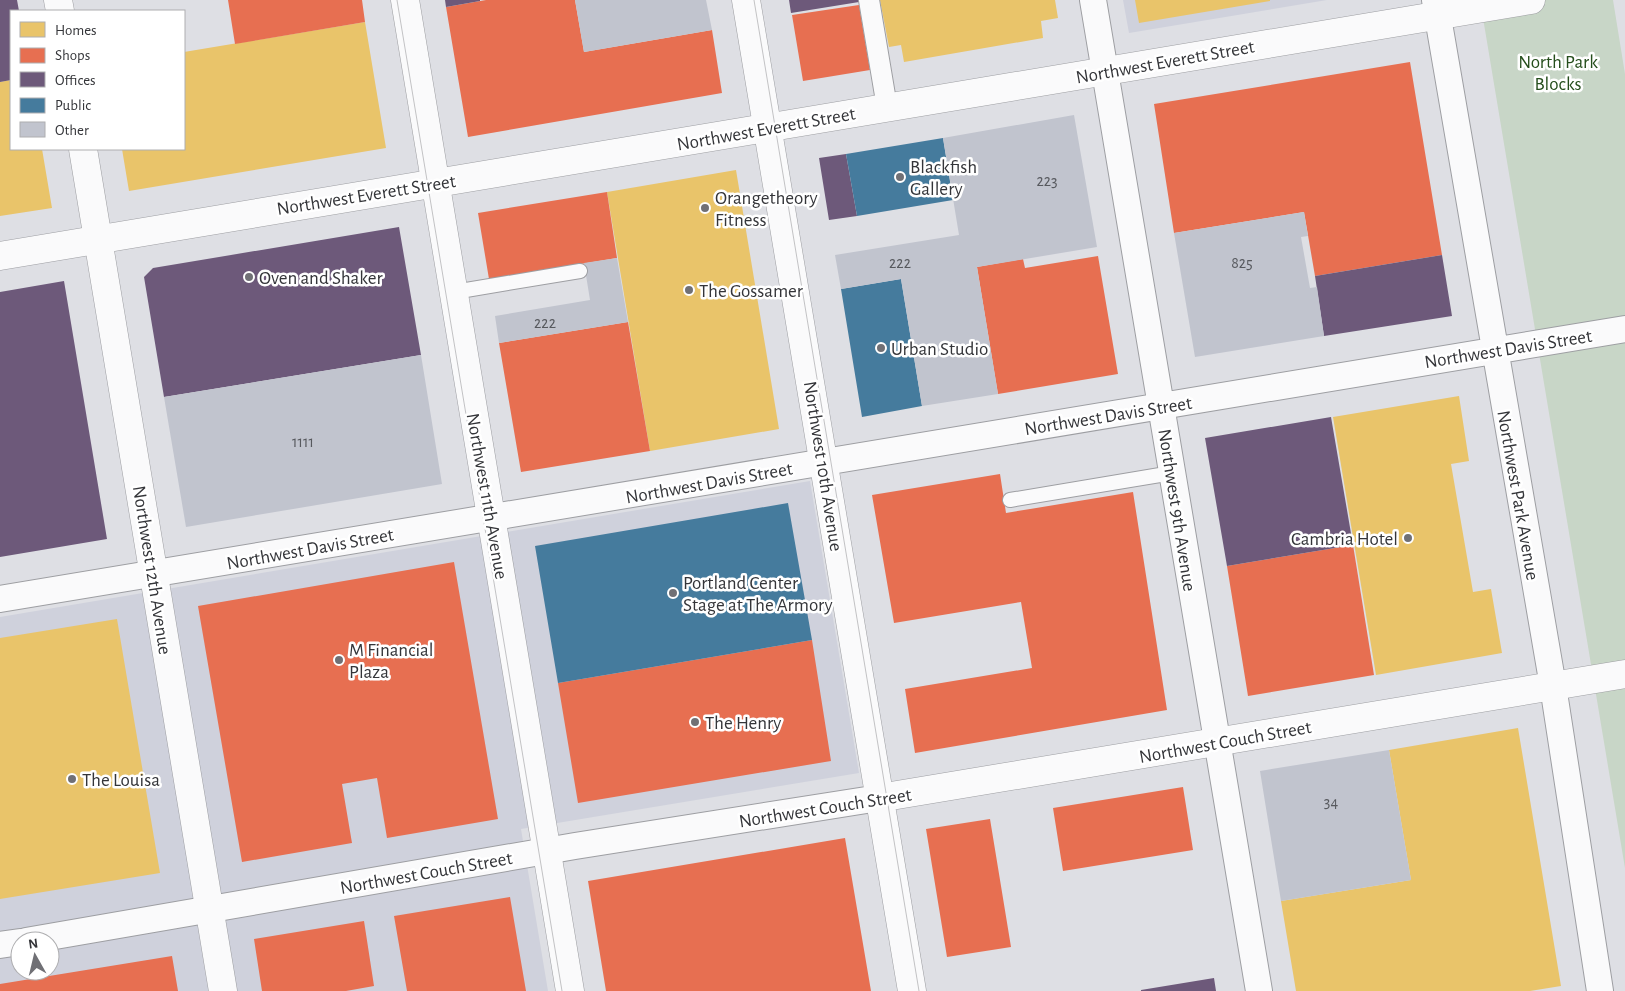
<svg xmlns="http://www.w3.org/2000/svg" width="1625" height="991" viewBox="0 0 1625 991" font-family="'Alegreya Sans',sans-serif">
  <rect width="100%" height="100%" fill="#dedfe4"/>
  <path fill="#cfd1dc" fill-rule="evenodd" d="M1123,0H1327L1129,33Z
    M810,481L859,773L521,829L548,991H0V617ZM20,941H50V971H20Z"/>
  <path fill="#c8d6c7" d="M1480,0H1613L1625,74V868Z"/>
  <path fill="#e9c46a" d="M880,0H1055L1058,18L1041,21L1043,38L904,62L901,45L889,47Z
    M1135,0H1270V1L1139,23Z
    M365,22L386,148L129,191L122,149H184V52Z
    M11,80V149H42L52,208L0,216V82Z
    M736,170L779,429L650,451L607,192Z
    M1459,396L1469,461L1451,464L1473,592L1491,589L1502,653L1376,675L1333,417Z
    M117,619L160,873L0,899V638Z
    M1518,728L1561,986L1530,991H1296L1281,901L1411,880L1389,750Z"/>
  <path fill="#e76f51" d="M228,0H362L365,22L235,44Z
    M486,0H575L584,52L712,30L722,93L468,137L446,7Z
    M859,5L870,70L803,81L792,15Z
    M1410,62L1442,255L1315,276L1304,212L1174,233L1154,104Z
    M607,192L617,258L489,279L478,213Z
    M1098,256L1118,374L998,394L977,267L1023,259L1025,268Z
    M628,322L650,451L521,472L499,343Z
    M1000,474L1006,513L1133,492L1167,710L915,753L905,689L1032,668L1021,602L894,623L872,495Z
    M1353,545L1374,675L1248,696L1227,566Z
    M454,562L498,819L387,838L377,778L342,784L352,843L242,862L198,606Z
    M812,640L831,761L578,803L558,683Z
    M1183,787L1193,850L1063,871L1053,808Z
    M990,819L1011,947L947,957L926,829Z
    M845,838L871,991H606L588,881Z
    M510,897L526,991H407L394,916Z
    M364,921L374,986L346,991H262L254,939Z
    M172,956L178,991H0V984Z"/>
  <path fill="#6d597a" d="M0,0H17L19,11H11V80L0,82Z
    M445,0H480V1L446,7Z
    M789,0H859V2L791,13Z
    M846,154L857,216L829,220L819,158Z
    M399,227L421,355L164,397L144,277L153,268Z
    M1442,255L1452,316L1324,336L1315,276Z
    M64,281L107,539L0,557V292Z
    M1331,417L1353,545L1227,566L1205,438Z
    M1214,978L1216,991H1141V990Z"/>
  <path fill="#457b9d" d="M943,138L953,200L857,216L846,154Z
    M901,279L922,406L862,417L841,289Z
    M788,503L812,640L558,683L535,546Z"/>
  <path fill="#c1c4ce" d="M575,0H706L712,30L584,52Z
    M1074,115L1097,247L977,267L998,394L922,406L901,279L841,289L835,255L959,235L943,138Z
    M1304,212L1308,236L1301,237L1310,288L1317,287L1324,336L1195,357L1174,233Z
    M617,258L628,322L499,343L495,316L590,300L584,263Z
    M421,355L442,484L186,527L164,397Z
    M1389,750L1411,880L1281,901L1260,771Z"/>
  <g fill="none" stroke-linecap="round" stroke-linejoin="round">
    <g stroke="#9d9ea2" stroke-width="16">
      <path id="service" d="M454,292L580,271
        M1010,500L1172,473"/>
    </g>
    <g stroke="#9d9ea2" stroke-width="22">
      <path id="pedestrian" d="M869,0L887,107"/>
    </g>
    <g stroke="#9d9ea2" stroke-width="28">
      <path id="minor" d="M1093,0L1259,991
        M1435,0L1553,686L1600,991
        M0,599L1625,329
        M26,941L575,846L879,798
        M0,945L20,942"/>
    </g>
    <g stroke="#9d9ea2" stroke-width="29">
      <path id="tertiary" d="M58,0L60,11
        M405,0L570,991
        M746,0L912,991
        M83,149L223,991
        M879,798L1625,674"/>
    </g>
    <g stroke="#9d9ea2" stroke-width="29">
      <path id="primary" d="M0,256L1531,0"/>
    </g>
    <use href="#service" stroke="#fafafb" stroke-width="14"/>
    <use href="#pedestrian" stroke="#fafafb" stroke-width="20"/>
    <use href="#minor" stroke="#fafafb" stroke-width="26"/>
    <use href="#tertiary" stroke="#fafafb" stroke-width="28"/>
    <use href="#primary" stroke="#fafafb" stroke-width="28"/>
    <path stroke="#c2c2c4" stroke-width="1" d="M397,0L562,991
      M754,0L919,991"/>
  </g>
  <g fill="#707075" stroke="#fff" stroke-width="2">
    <circle cx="900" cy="177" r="5"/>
    <circle cx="705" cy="208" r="5"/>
    <circle cx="249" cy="277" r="5"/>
    <circle cx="689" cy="290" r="5"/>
    <circle cx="881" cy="348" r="5"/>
    <circle cx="1408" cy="538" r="5"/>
    <circle cx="673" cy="593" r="5"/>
    <circle cx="339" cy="660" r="5"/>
    <circle cx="695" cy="722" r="5"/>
    <circle cx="72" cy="779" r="5"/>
  </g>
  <g text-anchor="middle" stroke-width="5" stroke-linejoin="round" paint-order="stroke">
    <g font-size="16" fill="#57595e">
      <text x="1047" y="186">223</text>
      <text x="900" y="268">222</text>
      <text x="1242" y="268">825</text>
      <text x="545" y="328">222</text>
      <text x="303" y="447">1111</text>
      <text x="1331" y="807">34</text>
    </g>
    <g font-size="19" fill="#343539" stroke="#fff">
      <text transform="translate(1165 61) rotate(-10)" y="7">Northwest Everett Street</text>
      <text transform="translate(766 128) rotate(-10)" y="7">Northwest Everett Street</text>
      <text transform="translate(366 194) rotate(-9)" y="7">Northwest Everett Street</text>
      <text transform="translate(1508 348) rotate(-9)" y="7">Northwest Davis Street</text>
      <text transform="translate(1108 415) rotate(-9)" y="7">Northwest Davis Street</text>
      <text transform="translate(824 466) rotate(81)" y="7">Northwest 10th Avenue</text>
      <text transform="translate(709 482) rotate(-10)" y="7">Northwest Davis Street</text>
      <text transform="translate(1519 495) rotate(80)" y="7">Northwest Park Avenue</text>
      <text transform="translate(488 496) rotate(80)" y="7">Northwest 11th Avenue</text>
      <text transform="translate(1178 510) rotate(81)" y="7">Northwest 9th Avenue</text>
      <text transform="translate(310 548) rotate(-10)" y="7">Northwest Davis Street</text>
      <text transform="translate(153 570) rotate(81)" y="7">Northwest 12th Avenue</text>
      <text transform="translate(1225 741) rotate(-10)" y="7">Northwest Couch Street</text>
      <text transform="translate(825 807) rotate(-9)" y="7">Northwest Couch Street</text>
      <text transform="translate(426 872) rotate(-10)" y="7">Northwest Couch Street</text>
    </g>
    <g font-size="19" fill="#254e1c" stroke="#fff">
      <text x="1558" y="68">North Park<tspan x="1558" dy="22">Blocks</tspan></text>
    </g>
    <g font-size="19" fill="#343539" stroke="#fff" text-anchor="start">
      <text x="910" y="173">Blackfish<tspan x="910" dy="22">Gallery</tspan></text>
      <text x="715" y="204">Orangetheory<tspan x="715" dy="22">Fitness</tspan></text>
      <text x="259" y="284">Oven and Shaker</text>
      <text x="699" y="297">The Gossamer</text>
      <text x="891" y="355">Urban Studio</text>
      <text x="1398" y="545" text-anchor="end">Cambria Hotel</text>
      <text x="683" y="589">Portland Center<tspan x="683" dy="22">Stage at The Armory</tspan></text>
      <text x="349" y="656">M Financial<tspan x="349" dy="22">Plaza</tspan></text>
      <text x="705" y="729">The Henry</text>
      <text x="82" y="786">The Louisa</text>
    </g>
  </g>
  <rect x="10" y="10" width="175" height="140" fill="#ffffff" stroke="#aeaeb0"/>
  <rect x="20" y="22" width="25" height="15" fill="#e9c46a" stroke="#aeaeb0"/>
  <text x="55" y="35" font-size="15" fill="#343539">Homes</text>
  <rect x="20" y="48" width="25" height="15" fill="#e76f51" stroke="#aeaeb0"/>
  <text x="55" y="60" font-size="15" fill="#343539">Shops</text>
  <rect x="20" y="72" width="25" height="15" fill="#6d597a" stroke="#aeaeb0"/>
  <text x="55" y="85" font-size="15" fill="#343539">Offices</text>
  <rect x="20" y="98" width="25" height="15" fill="#457b9d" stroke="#aeaeb0"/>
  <text x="55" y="110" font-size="15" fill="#343539">Public</text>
  <rect x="20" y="122" width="25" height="15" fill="#c1c4ce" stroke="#aeaeb0"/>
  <text x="55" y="135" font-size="15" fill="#343539">Other</text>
  <g transform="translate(35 956) rotate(352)"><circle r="24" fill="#ffffff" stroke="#aeaeb0"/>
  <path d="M0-4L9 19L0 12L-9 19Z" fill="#707075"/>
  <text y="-8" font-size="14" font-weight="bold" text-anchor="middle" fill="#343539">N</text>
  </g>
</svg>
